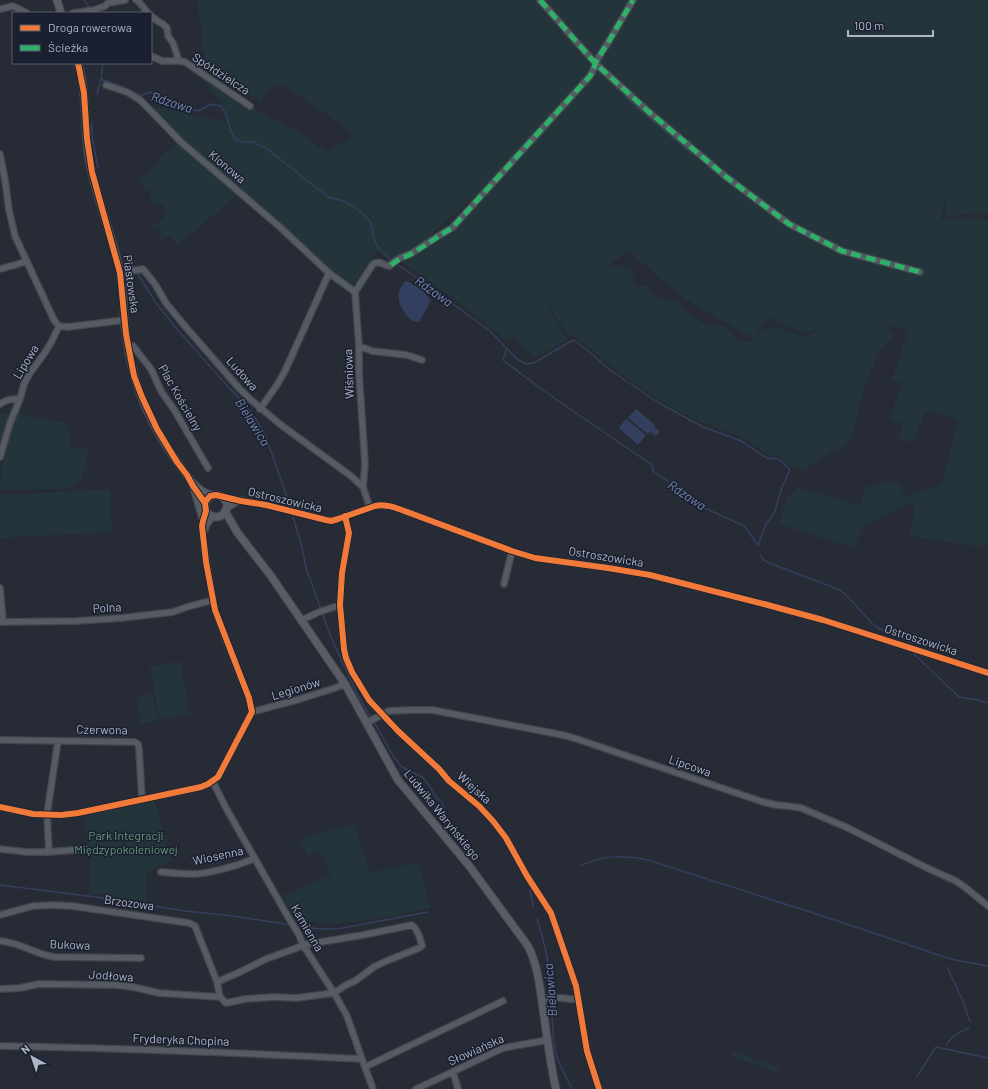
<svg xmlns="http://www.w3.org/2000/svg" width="988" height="1089" viewBox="0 0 988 1089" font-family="Barlow,sans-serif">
  <rect width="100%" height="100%" fill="#272b35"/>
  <path fill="#24343b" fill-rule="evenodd" d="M198,0H988V214L973,213L948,217L946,213L945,195L941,219H988V546L966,545L910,536L915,501L864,526L853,548L779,524L788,496L798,487L860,506L866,487L896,480L906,496L941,484L959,420L925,411L913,443L897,438L903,424L889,419L902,384L892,380L908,330L890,326L876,322L889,328L894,335L880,350L874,363L861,399L853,433L847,444L824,456L803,471L789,466L779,455L769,456L745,439L727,431L701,422L673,408L632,382L603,360L573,335H569L557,320L550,307L548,308L568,340L535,357L513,338L506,340L458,302L400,261L448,231L479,199L476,195L420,245L398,255L392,261H389L378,250L352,287L333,271L302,243L300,245L207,165L151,111L155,107L228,122L225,112L220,106L221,102L190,65L250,106L285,124L303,135L326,152L353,137L350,131L296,93L282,85L274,86L260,103L205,61L199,14ZM629,251L664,282L694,305L753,338L767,317L806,334L821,327L815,332L804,337L774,326L758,333L749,343L733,336L723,326L705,324L689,314L676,302L661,298L652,293L647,286L636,285L630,267L614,266L604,268Z
    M178,144L237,194L194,232L177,244L169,235L161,240L159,236L162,234L159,228L154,230L152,226L159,222V221L166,216L162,209L165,208L164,204L161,205L159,203L153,205L149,189H144L137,178L145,174L160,162L158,158Z
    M16,413L67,423L71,447L88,449C85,468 87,484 63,489L0,490C0,461 8,440 16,413Z
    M0,414H8L9,415L0,450Z
    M110,489L112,532L0,538V495Z
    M180,661L190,714L160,720L150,667Z
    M152,693L158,720L141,724L136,697Z
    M155,800L171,860L149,871L146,877V902L90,893V854L82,816Z
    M354,823L370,873L418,862L431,908L369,920L333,924L297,921L282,896L331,875L319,851L308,856L300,839Z
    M734,1052L778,1066L779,1069L775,1072L732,1056Z"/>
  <path fill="#333f5e" d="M406,281C417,286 424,290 431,301L422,317L419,322L412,321C400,310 392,294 406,281Z
    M636,409L655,425L654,427L660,431L656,436L650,432L648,434L628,418Z
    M626,419L646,435L638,445L619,428Z"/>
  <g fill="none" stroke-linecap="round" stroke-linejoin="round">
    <path stroke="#333f5e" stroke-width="1.5" d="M84,0L90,8
      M569,38L593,65
      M596,68L640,110L692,154
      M101,79L123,87L139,95H142L150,92L168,103L198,111L211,104L220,106L225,112L231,132L236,140L244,142H253L266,148L328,197L346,202L361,212L370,221L375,242L380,250L392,261L419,279L490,331L517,359L526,364L534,363L573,340L575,341L587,350L610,370L659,403L701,426L741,441L767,458C771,459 774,458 777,459C782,460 787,467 790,470L782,487L775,511L772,517L766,524L758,545
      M97,94L101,79L103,63
      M92,122V137L98,167
      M131,263L134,268
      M136,271L156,303L175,327L231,390L242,401L255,418L266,437L291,509
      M507,348L503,360L541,389L652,465L653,471L672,484L698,505L744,526L758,545
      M292,513L302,547L306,568L321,609
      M760,555L764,560L769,563L840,590C847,596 854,603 860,610C866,617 872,625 880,629C892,635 906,633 911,646
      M322,613L330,635L357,694L371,718
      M913,650L914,654L959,697L978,700L988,703
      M374,722C383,737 390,754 402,767L422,777L429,785L435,796L442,803L444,808
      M582,865C605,855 623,855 648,860L841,922L950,959L988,966
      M0,885L96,897L185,911L232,916L292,925
      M530,890L533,906
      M537,919C544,940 549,962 551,985C553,1007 551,1028 555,1050C558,1064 566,1076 572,1089
      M295,926L321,929H337L428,912
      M947,967L962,999L970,1022
      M947,1044C952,1035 960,1032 969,1028
      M917,1076L936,1047L988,1058"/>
    <g stroke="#43464e" stroke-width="8">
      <path id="minor" d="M136,0L139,2L148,13
        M540,0L595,63L649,112L725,176L789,224L842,251L920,272
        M0,9L13,6L27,13
        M73,13L94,10L105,6L108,3L125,0
        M151,16L159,22L163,24L167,28L168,36L173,43L179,61
        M151,56L162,61H180L185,62L250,106
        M106,85L127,92L140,100L151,111L181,142L281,228L329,273L355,292
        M0,154L5,180L9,210L15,236L54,320L59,326L67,327L125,320
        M0,269L15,265L27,261
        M120,273L143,269L155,284L166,303L184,325L238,387L250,399L281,425L351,476L363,487
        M128,345L133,346L151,369L161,391L175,411L208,468
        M359,346L372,351L407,355L422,360
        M0,404C7,399 12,399 20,399
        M260,409L277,385L285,371L329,273
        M0,457L10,423L20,399L24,384L30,373L44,354L52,341L59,326
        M193,487L203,521
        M222,497L266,505L294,511L322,519L331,521L375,506C384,504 391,506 399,509L512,551L535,558L608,568L650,575L764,604L823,620L988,673
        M370,508L363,487L365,464L364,448L359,372V346L355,292L373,264C379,260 383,265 389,266L398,259L412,253L440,235L452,228L590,76C594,70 594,66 597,60L609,41L633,0
        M226,509L235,503L240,501
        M345,516L349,533L342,573L340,605L344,649L346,658L352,672L369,700L398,731L439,769L449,781L479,806L493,821L506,838L527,876L551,913L576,986L587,1051L599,1089
        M204,532L207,524L213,516
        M504,584L512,551
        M0,588L3,622
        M302,620L319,612L340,605
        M0,622L77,621L121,618L173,612L187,607L213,600
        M252,712L297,700L335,688L345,684
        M366,723L389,711L411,710H432L563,735L577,739L763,802L777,805L788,806L801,808L846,827L927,868L956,881L966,888L988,906
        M0,740L135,742L138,744L139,749L142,799
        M58,741L47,814L49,852L85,849
        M213,782L226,808L287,915L299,935L303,945L334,993L347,1016L362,1059L373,1089
        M0,807L33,814L61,815L78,813L201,787L208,784L218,777L252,712L249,698L223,632L215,610L213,600L204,547L202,526L203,521L206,511
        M0,849L27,852H49
        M161,872C172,873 183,874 193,874C207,874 242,865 254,858
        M0,915L33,906L53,905L72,906L189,923L195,926L217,982
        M412,925C418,930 420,938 422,946L419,948L384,962L374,967L355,981L346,985L334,993L296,998L274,997L245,999L226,1003L220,997L217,982L240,972L266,959L294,949L303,945L363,935Z
        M0,941C20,942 36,955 55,957L141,958
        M0,989L20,988L39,984L115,985L133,987L159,993L220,997
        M542,998H564L569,999H578
        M0,1046C121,1048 241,1053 362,1059
        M365,1067L503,1001
        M453,1072L458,1089
        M416,1089L501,1049L508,1047L548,1040"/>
    </g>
    <g stroke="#444852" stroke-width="9">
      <path id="major" d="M57,0L61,13
        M78,63C87,92 84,123 88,153C94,192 110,229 119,267C124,286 123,307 125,327C127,344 130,361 135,378C144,409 161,440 180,466C188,477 199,494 213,495
        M194,487L205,503
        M205 506a11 11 0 1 1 22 0a11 11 0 1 1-22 0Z
        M225,511L237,532L271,576L345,684L398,780L470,867L528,946C538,966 540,988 543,1009C547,1036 550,1063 556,1089"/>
    </g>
    <use href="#minor" stroke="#565a63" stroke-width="5.5"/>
    <use href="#major" stroke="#595c65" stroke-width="7"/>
    <path stroke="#2db169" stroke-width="5" stroke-dasharray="10 5" stroke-linecap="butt" d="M540,0L595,63L649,112L725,176L789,224L842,251L920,272
      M391,265C398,259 403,258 411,254C425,246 438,236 452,228L590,76C594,70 594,66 597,60L609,41L633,0"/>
    <g stroke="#1a202f" stroke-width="8">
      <path id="cycleway" d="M78,63L84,93L87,139L92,172L120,273L126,334L134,376L142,397L157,429L177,462L187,475L193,486L205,503
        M345,516L349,533L342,573L340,605L344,649L346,658L352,672L369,700L398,731L439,769L449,781L479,806L493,821L506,838L527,876L551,913L576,986L587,1051L599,1089
        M0,807L33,814L61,815L78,813L201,787L208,784L218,777L252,712L249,698L215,610L206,562L202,526L203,521L206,511L205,503L206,501L210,496L216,495L241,501L266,505L326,520L331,521L338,519L375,506C384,504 391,506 399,509L512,551L535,558L608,568L650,575L764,604L823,620L988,673"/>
    </g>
    <use href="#cycleway" stroke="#f17a3a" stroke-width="6"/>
  </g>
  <g text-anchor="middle" stroke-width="3" stroke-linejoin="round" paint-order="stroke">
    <g font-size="12" fill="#afb5c7" stroke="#1a202f">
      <text transform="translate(221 74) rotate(33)" y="4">Spółdzielcza</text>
      <text transform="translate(227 167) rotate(40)" y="4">Klonowa</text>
      <text transform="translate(131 284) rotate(82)" y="4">Piastowska</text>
      <text transform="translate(26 362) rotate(-59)" y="4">Lipowa</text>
      <text transform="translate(242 374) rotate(48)" y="4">Ludowa</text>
      <text transform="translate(349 374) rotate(-92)" y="4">Wiśniowa</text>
      <text transform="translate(180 398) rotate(60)" y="4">Plac Kościelny</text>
      <text transform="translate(285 500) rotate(13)" y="4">Ostroszowicka</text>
      <text transform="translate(606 557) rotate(9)" y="4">Ostroszowicka</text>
      <text transform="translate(107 608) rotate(-4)" y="4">Polna</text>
      <text transform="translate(921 640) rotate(18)" y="4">Ostroszowicka</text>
      <text transform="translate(296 689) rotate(-17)" y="4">Legionów</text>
      <text transform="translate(102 730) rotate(1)" y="4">Czerwona</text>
      <text transform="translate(690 766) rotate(19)" y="4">Lipcowa</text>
      <text transform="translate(474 788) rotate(42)" y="4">Wiejska</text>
      <text transform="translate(442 815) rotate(51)" y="4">Ludwika Waryńskiego</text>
      <text transform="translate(218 856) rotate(-12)" y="4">Wiosenna</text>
      <text transform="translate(129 903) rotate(8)" y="4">Brzozowa</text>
      <text transform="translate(307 928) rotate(60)" y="4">Kamienna</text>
      <text transform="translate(70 945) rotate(2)" y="4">Bukowa</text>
      <text transform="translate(111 976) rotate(4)" y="4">Jodłowa</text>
      <text transform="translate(181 1040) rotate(2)" y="4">Fryderyka Chopina</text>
      <text transform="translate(476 1050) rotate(-24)" y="4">Słowiańska</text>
    </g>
    <g font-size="12" fill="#669978" stroke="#1a202f">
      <text x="126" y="840">Park Integracji<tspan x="126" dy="14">Międzypokoleniowej</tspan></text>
    </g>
    <g font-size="13" font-style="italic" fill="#7687b0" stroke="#1a202f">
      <text transform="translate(172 102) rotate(18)" y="5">Rdzawa</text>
      <text transform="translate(434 291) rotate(35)" y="5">Rdzawa</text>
      <text transform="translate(253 422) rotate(58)" y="5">Bielawica</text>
      <text transform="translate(687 495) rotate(34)" y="5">Rdzawa</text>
      <text transform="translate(550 990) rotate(-95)" y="5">Bielawica</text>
    </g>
  </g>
  <rect x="12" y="12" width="140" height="52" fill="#1a202f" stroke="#565c6c"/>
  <rect x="20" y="25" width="20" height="6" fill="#f17a3a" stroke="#565c6c"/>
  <text x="48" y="32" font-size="12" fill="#afb5c7">Droga rowerowa</text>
  <rect x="20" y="45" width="20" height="6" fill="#2db169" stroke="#565c6c"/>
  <text x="48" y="52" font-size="12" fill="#afb5c7">Ścieżka</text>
  <g transform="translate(32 1057) rotate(320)" stroke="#1a202f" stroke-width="3" paint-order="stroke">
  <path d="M0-3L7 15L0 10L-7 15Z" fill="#afb5c7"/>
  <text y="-6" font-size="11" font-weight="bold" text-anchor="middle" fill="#afb5c7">N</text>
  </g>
  <path d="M848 30v6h85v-6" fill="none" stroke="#afb5c7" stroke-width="2"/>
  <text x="854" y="30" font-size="12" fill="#afb5c7" stroke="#1a202f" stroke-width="3" paint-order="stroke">100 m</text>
</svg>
